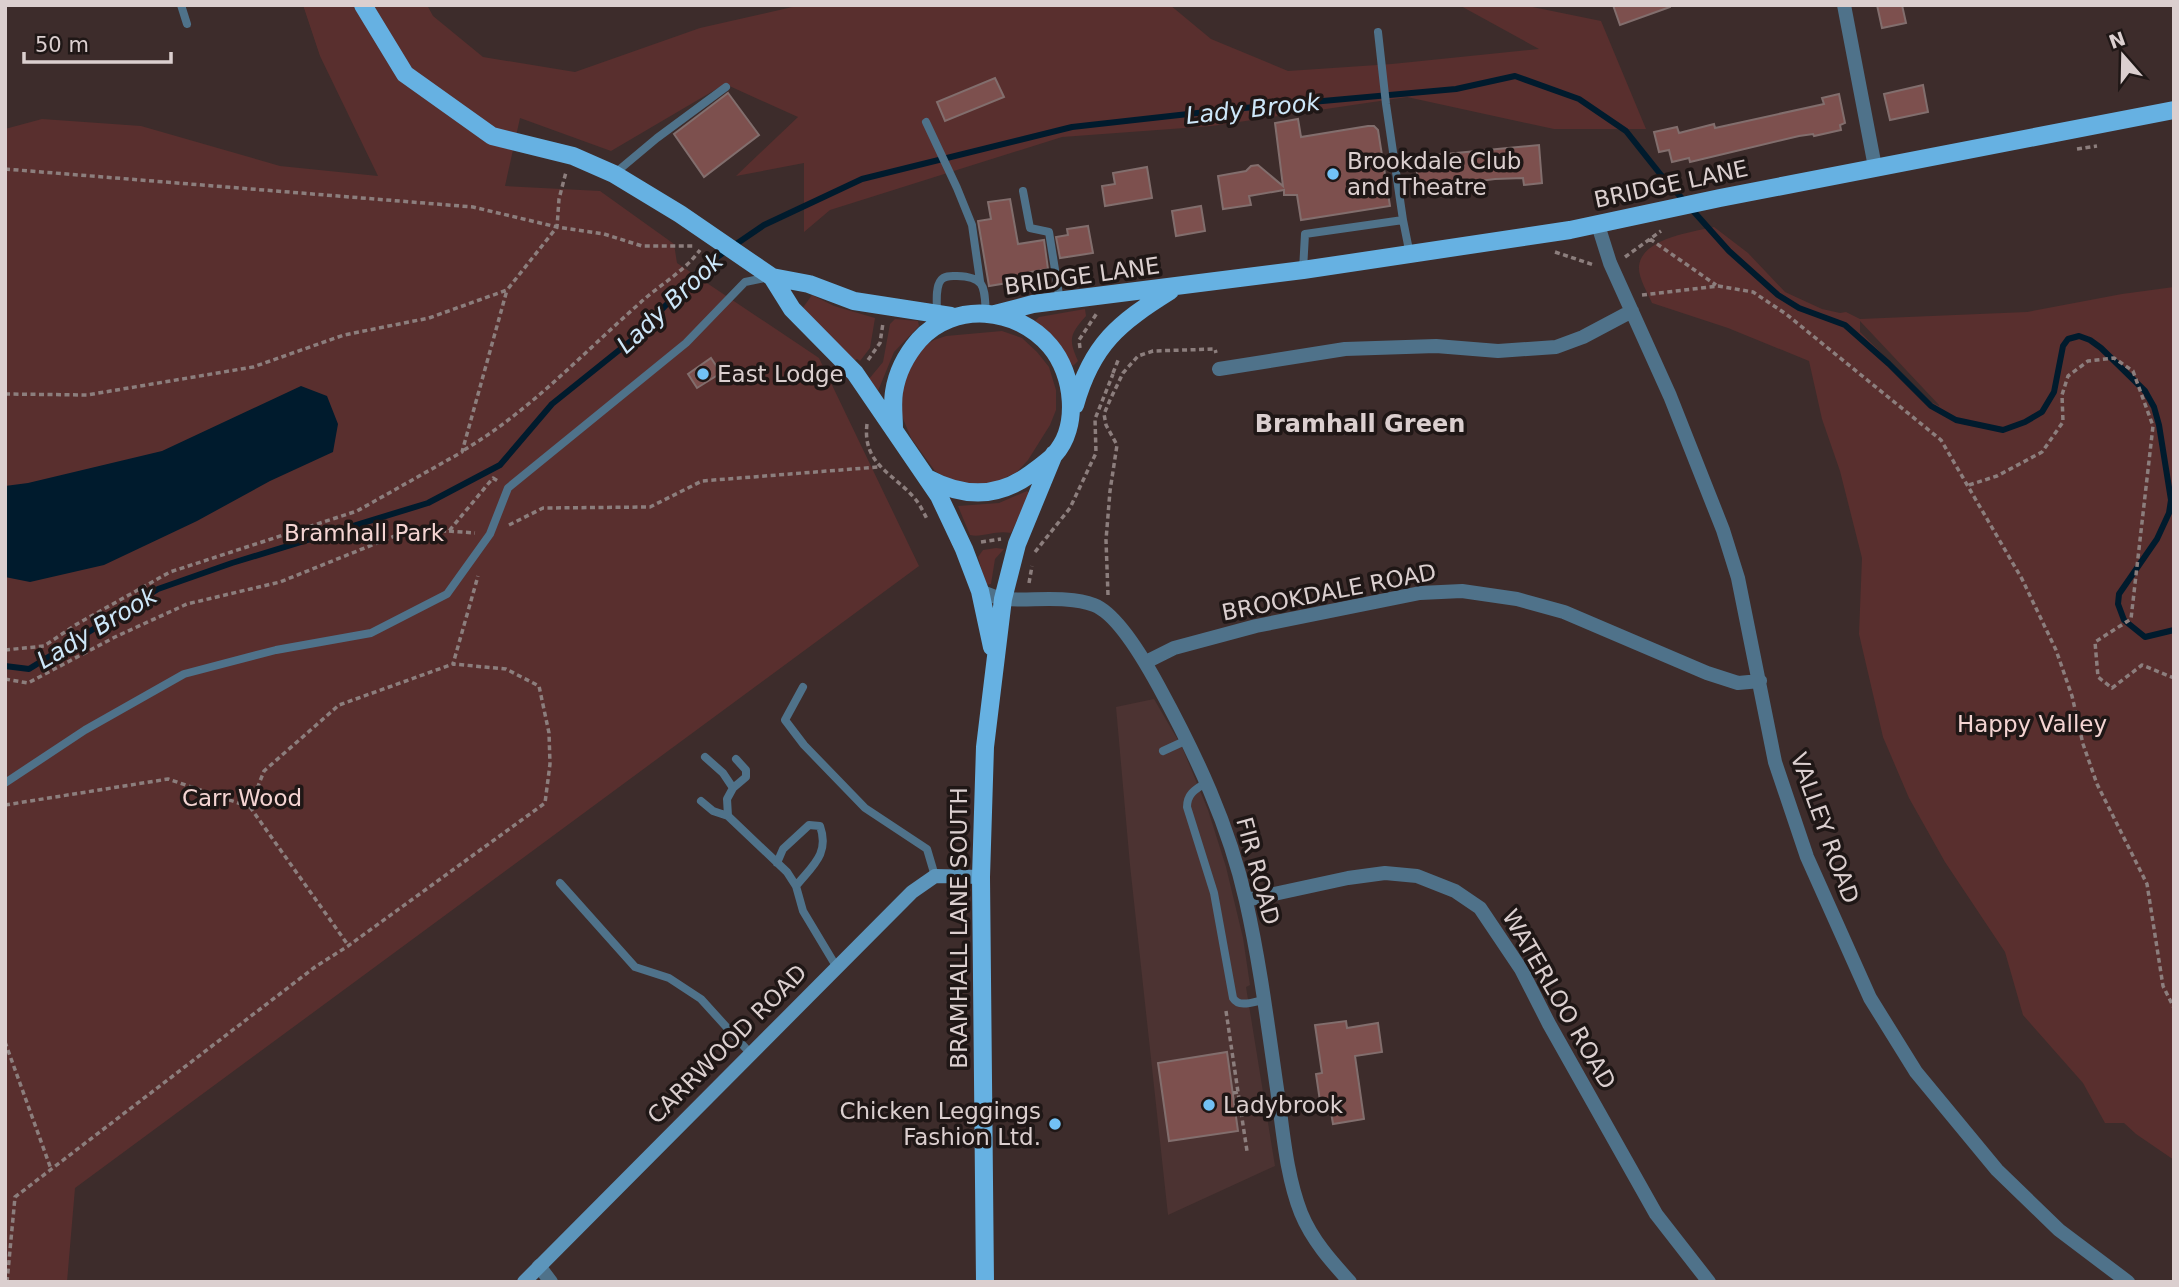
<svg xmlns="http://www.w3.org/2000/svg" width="2179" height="1287" viewBox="0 0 2179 1287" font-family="'DejaVu Sans',sans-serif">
  <rect width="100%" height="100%" fill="#3d2c2b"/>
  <path fill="#4c3332" d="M1154,699L1182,747L1208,810L1226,867L1243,938L1250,985L1246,987L1275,1166L1168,1215L1130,865L1116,707Z"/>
  <path fill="#592f2e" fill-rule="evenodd" d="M303,5H427L433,16L483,57L575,72L700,28L801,5H1170L1211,39L1288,71L1392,64L1539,49L1459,5H1523L1601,21L1646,129H1554L1407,97L1212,126L1062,137L830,210L804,232V163L736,176L798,117L725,84L611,151L520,118L505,186L600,191L674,244L677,263L819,358L919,566L75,1188L67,1282H5V129L42,119L141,126L280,166L378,176L320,56Z
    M1714,227L1748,253L1785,292L1822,309L1840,313L1846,312L1860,319L2027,312L2122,294L2174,287V1160L2136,1134L2124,1123H2105L2083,1083L2023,1015L2005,952L1945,862L1909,798L1883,737L1859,634L1862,558L1840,471L1822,419L1809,361L1728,328L1652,303C1648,293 1638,278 1639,266C1642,238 1693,232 1714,227ZM1860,321L1939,405V406L1931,402L1860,332Z
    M812,295L834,306L875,318L870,348L860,361L857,359L854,361L802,309Z
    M1085,309L1086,316C1070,334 1068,339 1078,361L1073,366L1035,321L1039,317Z
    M895,319L918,321L919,326L894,352L878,391L869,379L883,362L890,324Z
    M1002,331L1022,338L1037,352L1049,367L1056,390V410L1050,425L1028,460L1017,472L990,485L966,484L945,477L935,471L911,438L899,409L902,381L923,347L934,340L946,336Z
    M1027,491L1030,494L1011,533C995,530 982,538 970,535L958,506L999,503Z
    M996,548L1004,549L995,559L991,584L986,585L978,557L983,550Z"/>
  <path fill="#001b2d" d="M301,386L327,396L338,424L333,452L270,481L197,521L104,565L30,582L5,577V486L28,483L162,451Z"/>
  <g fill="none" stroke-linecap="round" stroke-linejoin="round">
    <path stroke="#001b2d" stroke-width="6" d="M5,666L29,669L158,589L232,563L428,503L500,465L552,404L633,339L704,266L764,225L862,179L1072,127L1233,109L1456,89L1515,76L1579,99L1626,131L1661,175L1729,251L1778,295L1799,308L1845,325L1889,364L1931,406L1956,420L2003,430L2025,422L2042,412L2054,392L2063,346L2068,339L2079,336L2090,340L2101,348L2145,391L2154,407L2159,425L2171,500L2169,513L2157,539L2119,594L2118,604L2124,620L2145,637L2174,630"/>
  </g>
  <path fill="#7d504e" stroke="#826e6d" stroke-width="2" d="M1613,5H1670V7L1620,25Z
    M1877,5H1902L1906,23L1882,28Z
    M995,78L1004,97L945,121L937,102Z
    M1923,85L1928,112L1890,120L1884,94Z
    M728,93L759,135L704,177L674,134Z
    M1839,94L1845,123L1840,125L1841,130L1814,136L1813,134L1799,136L1690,162L1689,158L1672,162L1669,150L1659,152L1654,132L1677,127L1679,133L1714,124L1715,128L1824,104L1822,98Z
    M1298,119L1301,137L1368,126H1374L1378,130L1390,206L1301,220L1297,195H1284V190L1249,196L1251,205L1223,209L1218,176L1246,171L1251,166L1258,165L1283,186L1275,123Z
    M1539,145L1542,183L1524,185L1523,178L1495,179L1419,189L1415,157Z
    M1147,167L1152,198L1105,206L1102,186L1115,184L1113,173Z
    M1010,199L1018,244L1044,240L1048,269L1030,272L1031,279L989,286L978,221L991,219L988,202Z
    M1201,206L1205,231L1176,236L1172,211Z
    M1088,226L1093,253L1060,258L1056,237L1068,235L1067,229Z
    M711,358L721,373L697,388L688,374Z
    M1346,1021L1347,1028L1378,1023L1382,1052L1355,1056L1364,1119L1333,1124L1330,1106L1321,1108L1316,1074L1322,1073L1315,1025Z
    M1227,1052L1238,1131L1169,1141L1158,1063Z"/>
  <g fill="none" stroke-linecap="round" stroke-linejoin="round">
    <path stroke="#8c7e7d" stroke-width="3.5" stroke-dasharray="5 3.5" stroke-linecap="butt" d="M2077,149L2097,146
      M5,169L473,207L557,227L604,234L642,246H693
      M1650,239L1716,285
      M1555,252L1594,265
      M1625,257L1661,231
      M1642,295L1718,286L1753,292L1786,314L1941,440L2022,579L2056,650L2072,696L2083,744L2097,784L2147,884L2163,986L2174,1008
      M1080,348L1079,340L1097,313
      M868,360L880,343L883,323
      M1113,373L1119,358
      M5,394L87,395L253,367L344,335L429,318L507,290L557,227L559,199L566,172
      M867,424C862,465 894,473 916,500C920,505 924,513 927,519
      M464,450C530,411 582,354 640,303C659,285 684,272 700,250
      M1969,485L1997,476L2042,452L2063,422L2062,395L2068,376L2088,361L2114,358L2133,371L2153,426L2131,619L2095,642L2098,677L2112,688L2142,665L2174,678
      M509,525L543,508L650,507L702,481L878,467
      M449,531L475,533
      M981,542L1001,539
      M1035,552L1070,508L1096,453L1095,419L1113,374
      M1029,583L1032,566
      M1108,595L1106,540L1110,491L1117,445L1106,425L1104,414L1110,400L1123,373L1138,356L1153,351L1215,349L1216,353
      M5,650L44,646L77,624L170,572L357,511L462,452L507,290
      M5,679L28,683L115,637L187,604L280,582L407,531H449L493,478L498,481
      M5,805L168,779L250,807L264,771L339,705L453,664
      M250,807L348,945
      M1226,1011L1238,1092
      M5,1042L51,1169
      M1233,1093L1238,1092L1247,1151
      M7,1282L15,1197L315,967L348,946L545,803L550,764L549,733L539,686L506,669L453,664L478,576"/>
    <path stroke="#4f728a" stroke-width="8" d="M181,5L187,24
      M1378,32L1386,104L1403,220
      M926,122L957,188L972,225L980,281
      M614,174L657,138L726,87
      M1023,191L1030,228L1049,232L1060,301
      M1303,270L1305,234L1403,220L1410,255
      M937,313C937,304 935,287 941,280C945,275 952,276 957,276C987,277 984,288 986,314
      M803,687L785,720L804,745L865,808L927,849L935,876
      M1163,751L1187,740
      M705,757L723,773L733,788L727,799L728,816L787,872L796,886L803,911L836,966
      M1207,782C1196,789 1187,793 1187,807L1214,893L1233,998C1239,1008 1253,1002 1263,1000
      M5,783L85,730L184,674L276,650L371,633L447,594L490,534L508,488L686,343L745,282L769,277
      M733,788L746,777V770L736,759
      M701,801L713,811L728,816
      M777,863L783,849L809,825L820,826C830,854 812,866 796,886
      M560,883L635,967L669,978L701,999L750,1053"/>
    <path stroke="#4f728a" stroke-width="14" d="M1844,5L1875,167
      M1598,225L1610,263L1670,396L1723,530L1738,578L1775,762L1807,857L1870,998L1916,1072L1997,1170L2059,1230L2128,1282
      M1219,369L1345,349L1436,346L1498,351L1556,347L1583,337L1632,311
      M980,591C988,594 996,598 1005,599C1032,601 1068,595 1094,605C1118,614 1147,665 1159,687C1196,755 1229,825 1246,901C1260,963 1268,1027 1277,1089C1283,1130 1286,1175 1301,1213C1312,1240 1331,1261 1350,1282
      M1146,662L1174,648L1256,626L1420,593L1462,591L1517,599L1564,612L1707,673L1738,683L1760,681
      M1246,900L1348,878L1385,873L1417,876L1455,891L1480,908L1521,969L1549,1024L1656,1214L1709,1282
      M539,1266L551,1282"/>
    <path stroke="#5c95bb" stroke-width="14" d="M524,1282L912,892L935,876L981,877"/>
    <path stroke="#66b1e2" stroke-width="18" d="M363,5L405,74L492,136L573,156L614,174L680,214L772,277L809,284L854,301L951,316
      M772,277L792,309L855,373L939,496L964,549L980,591L992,647
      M995,314L1033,304L1303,270L1570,230L1720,198L2174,110
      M1075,405C1092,344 1119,323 1170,291
      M894,429C894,417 892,404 894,392C897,372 906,355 919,340C954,301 1017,307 1050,346C1074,374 1080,427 1054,455C1047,462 1037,469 1029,475C997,498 963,497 929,479
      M985,1282L981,877L985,747L1003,599L1017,544L1054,454"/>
  </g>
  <g fill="#72c1f5" stroke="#1f1716" stroke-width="2.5">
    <circle cx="1333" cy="174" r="7"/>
    <circle cx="703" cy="374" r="7"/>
    <circle cx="1209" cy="1105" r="7"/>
    <circle cx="1055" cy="1124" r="7"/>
  </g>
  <g text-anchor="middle" stroke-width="7" stroke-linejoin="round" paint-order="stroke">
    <g font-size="23" fill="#dbcfcf" stroke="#1f1716" text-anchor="start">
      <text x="1347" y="169">Brookdale Club<tspan x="1347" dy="26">and Theatre</tspan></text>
      <text x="717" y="382">East Lodge</text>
      <text x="1223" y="1113">Ladybrook</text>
      <text x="1041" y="1119" text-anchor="end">Chicken Leggings<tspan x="1041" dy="26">Fashion Ltd.</tspan></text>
    </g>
    <g font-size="23" fill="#dbcfcf" stroke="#1f1716">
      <text transform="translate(1671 184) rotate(-12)" y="8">BRIDGE LANE</text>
      <text transform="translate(1082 276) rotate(-8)" y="8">BRIDGE LANE</text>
      <text transform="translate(1329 592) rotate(-11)" y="8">BROOKDALE ROAD</text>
      <text transform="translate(1825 828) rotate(70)" y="8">VALLEY ROAD</text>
      <text transform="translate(1258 871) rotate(75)" y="8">FIR ROAD</text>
      <text transform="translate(959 928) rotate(-90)" y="8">BRAMHALL LANE SOUTH</text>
      <text transform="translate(1559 999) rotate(60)" y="8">WATERLOO ROAD</text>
      <text transform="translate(727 1044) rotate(-45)" y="8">CARRWOOD ROAD</text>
    </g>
    <g font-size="23" fill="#f4d4d2" stroke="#1f1716">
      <text x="364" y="541">Bramhall Park</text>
      <text x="2032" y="732">Happy Valley</text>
      <text x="242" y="806">Carr Wood</text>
    </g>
    <g font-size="24" font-style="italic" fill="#cde7f9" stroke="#1f1716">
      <text transform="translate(1253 109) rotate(-6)" y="8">Lady Brook</text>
      <text transform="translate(670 303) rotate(-43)" y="8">Lady Brook</text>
      <text transform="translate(97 628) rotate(-31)" y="8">Lady Brook</text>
    </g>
    <g font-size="24" font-weight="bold" fill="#dbcfcf" stroke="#1f1716">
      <text x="1360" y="432">Bramhall Green</text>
    </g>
  </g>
  <rect width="2179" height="1287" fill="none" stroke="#dbcfcf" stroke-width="14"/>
  <g transform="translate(2123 56) rotate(340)" stroke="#1f1716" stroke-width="5" paint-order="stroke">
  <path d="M0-5L12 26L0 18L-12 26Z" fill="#dbcfcf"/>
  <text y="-10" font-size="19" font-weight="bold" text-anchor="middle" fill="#dbcfcf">N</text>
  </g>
  <path d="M24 52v10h147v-10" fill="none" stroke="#dbcfcf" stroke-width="3.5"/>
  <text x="35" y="52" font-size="21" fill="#dbcfcf" stroke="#1f1716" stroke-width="5" paint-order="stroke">50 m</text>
</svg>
